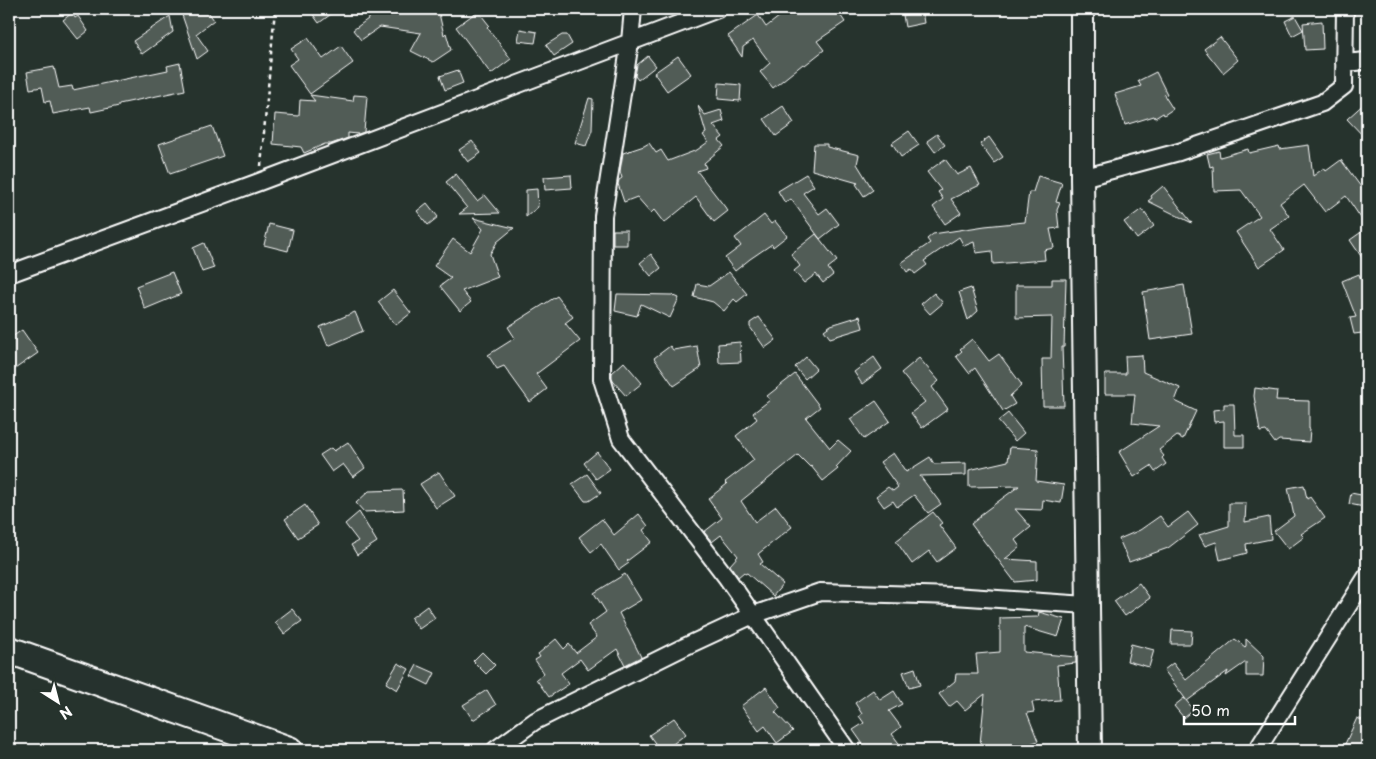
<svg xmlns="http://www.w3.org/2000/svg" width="1376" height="759" viewBox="0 0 1376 759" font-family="'Playpen Sans',sans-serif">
  <rect width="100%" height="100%" fill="#26332d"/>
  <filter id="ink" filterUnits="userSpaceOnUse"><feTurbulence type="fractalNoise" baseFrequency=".02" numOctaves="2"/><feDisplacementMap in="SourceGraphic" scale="10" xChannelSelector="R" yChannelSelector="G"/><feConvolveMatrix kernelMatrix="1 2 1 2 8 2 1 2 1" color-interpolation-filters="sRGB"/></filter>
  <g filter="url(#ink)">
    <path fill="#515c57" stroke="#fff" d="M190,9H206L214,20L196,34L208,51L197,59L182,15Z
      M309,9H338L319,23Z
      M370,9H394L415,12L427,9H438L444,35L446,33L451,50L433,62L411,51L421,33L380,27L361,40L353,30L368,19Z
      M789,9H836L845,22L817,41L824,50L805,65L803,64L773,88L760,72L770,63L753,40L743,47L742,57L728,36L758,15L766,27Z
      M478,11L489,25L487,27L511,59L491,74L456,27Z
      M922,11L924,23L905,27L903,15Z
      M72,13L75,18L78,16L88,31L78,39L63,20Z
      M170,16L173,32L142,54L133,41Z
      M1295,16L1303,30L1292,36L1285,21Z
      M1322,21L1323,49L1305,50L1303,23Z
      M520,29L537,32L535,43L518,41Z
      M562,35H567L572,44L554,56L546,45Z
      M1220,37L1238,60L1223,73L1204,49Z
      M308,38L323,59L341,46L353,63L310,94L289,65L298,59L291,49Z
      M648,56L656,66L638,80L635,76L637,65Z
      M678,56L691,74L667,91L654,73Z
      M180,63L185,90L119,104V106L91,112L90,107L53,114L50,101L45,102L42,87L30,89L27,72L54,67L59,88L72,86L73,90L168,70L167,66Z
      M458,70L463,83L445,90L440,76Z
      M1156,72L1167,94L1164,95L1173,109L1164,115L1163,113L1155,118L1154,116L1125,125L1115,94L1141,86L1138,81Z
      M719,83L741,85L740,101L718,99Z
      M310,95L353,101L354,95L367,96L364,132L358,134L348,133V138L331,144H325L304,153L301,147L273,144L275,114L299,116L300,100L315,101Z
      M589,98L593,99L592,130L586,146L575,143Z
      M1367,101V140L1347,119Z
      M698,106L705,115L721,110L724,121L713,125L723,137L719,140L724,146L704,163L706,168L697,171L728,211L714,222L696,197L664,223L654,210L651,213L637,197L624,202L618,184L619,180L622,178L620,171L623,153L644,146L649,143L656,153L661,150L668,161L697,150L708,142L703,135L706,133Z
      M783,106L794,123L776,136L764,119Z
      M212,126L223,156L170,174L159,144Z
      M909,131L919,145L901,157L892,143Z
      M937,134L945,145L935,152L927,141Z
      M989,137L1003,157L994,163L980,144Z
      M472,141L481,153L468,162L459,150Z
      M814,144H827V147L859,155L857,164L873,190L864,196L856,184L858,183L812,170Z
      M1309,145L1313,176L1324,168L1326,171L1341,160L1361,187L1367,182V227L1346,196L1325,212L1304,185L1280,203L1289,216L1270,229L1284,250L1259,267L1236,232L1260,216L1241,190L1214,191L1213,166L1210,167L1207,154L1219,151L1220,157L1248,149L1249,153L1279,146L1280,149Z
      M945,159L957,175L971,168L980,185L951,199L961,213L945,224L933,207L943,199L938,192L941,190L927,172Z
      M456,174L477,201L485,195L500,213L459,214L467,208L446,182Z
      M806,174L814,186L803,193L819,214L827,208L839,224L820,239L791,199L785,203L778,191Z
      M571,175L572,188L545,190L544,177Z
      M1038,176L1062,183L1056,202L1060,203L1057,210L1059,228L1050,229L1054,248L1044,250L1045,260L993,264L992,251L976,253L974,242L964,246L959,237L924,261L927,265L915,274L911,269L907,272L901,263L930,243L927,239L933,234L985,226L1025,222L1029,192H1033Z
      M1163,186L1192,223L1148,201L1152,198L1151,196Z
      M537,189L538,207L526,217V190Z
      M427,203L438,217L428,225L417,211Z
      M1142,209L1154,226L1137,239L1124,222Z
      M764,215L771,224L775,221L787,236L773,247L772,244L750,259L735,271L725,258L741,246L735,238Z
      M473,218L514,228L497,242L490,254L498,277L462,291L471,302L460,311L440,286L451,278L434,266L453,239L470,252L483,229Z
      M269,224L293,230L288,251L264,245Z
      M1367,228V265L1350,240Z
      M613,230H627V245H613Z
      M816,234L837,261L828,268L833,275L823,283L816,274L804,283L794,271L800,266L791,254Z
      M204,243L214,268L202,272L193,248Z
      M651,254L661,268L651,276L640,263Z
      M172,272L181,294L145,309L136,286Z
      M729,272L747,294L737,302L734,299L724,311L713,302L694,297L697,284L709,286Z
      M1359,274L1367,296V345H1366L1362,333L1354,334L1350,318L1356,317L1342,281Z
      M1052,279H1066L1064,347H1062L1064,406H1043L1042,359H1051L1052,317L1016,318V285H1052Z
      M1184,285L1192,334L1150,340L1143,292Z
      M971,288L978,311L968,320L959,292Z
      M393,290L411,313L396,325L378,302Z
      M934,293L943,303L930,314L921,304Z
      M617,294L672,295L679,298L670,318L641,304L637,316L615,311Z
      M557,296L573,317L565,323L580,341L536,374L547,389L530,402L504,366L497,369L488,355L515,338L508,327Z
      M355,312L363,331L328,346L320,327Z
      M860,316L863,328L830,338L824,330L831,325Z
      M759,317L776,340L765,348L750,327V323Z
      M22,330L38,353L9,373V339Z
      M972,339L989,361L999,354L1022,385L1010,396L1015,404L1003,411L975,368L969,373L956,356L962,351L960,349Z
      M740,342L741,362L719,363L718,344Z
      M670,346L673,350L697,346L701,368L674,386L654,358Z
      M1142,355L1143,372L1180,388L1175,401L1196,411L1183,439L1177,436L1159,450L1164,456L1162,458L1166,464L1155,472L1151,466L1134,477L1119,452L1159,426L1132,423L1135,394H1105V374H1126L1125,356Z
      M806,357L816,369L805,379L795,367Z
      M874,357L882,369L862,384L854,372Z
      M919,358L939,381L932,387L948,409L922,428L911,413L925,402L901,373Z
      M624,362L642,383L626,396L613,381L612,377V373Z
      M795,374L820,407L806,418L830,448L838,440L851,451L836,467L838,469L823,481L811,466L810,467L798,455L741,501L755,522L776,506L792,527L758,554L763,562L760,564L783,584L773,596L747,573L745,574L744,572L738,577L730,565L738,556L721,535L712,542L704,532L722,518L708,499L727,484L725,482L754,460L736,436L757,419L753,413L770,400L767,396Z
      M1255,388L1277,391L1276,400L1309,401V429H1310L1309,442L1279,440L1275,443L1266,431L1260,432L1254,396Z
      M876,401L890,421L864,439L850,419Z
      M1224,404H1234L1235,435H1244V447H1224V421L1214,422L1213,410L1224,409Z
      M1008,413L1024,433L1015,441L998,421Z
      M348,442L365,468L353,477L343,464L332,472L320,455L331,448L334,451Z
      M1010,447L1038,449L1036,481L1064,485L1061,503L1043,500L1042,510L1015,509L1031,527L1015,540L1020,547L1005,559L1037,561V580L1015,582L971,524L981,516L980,515L1019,486L969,487V470L1008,461Z
      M597,452L610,469L596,479L584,463Z
      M893,453L906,472L930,457L934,464L966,463V475L920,476L941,504L928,513L914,495L897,507L893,501L884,507L876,496L888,487L893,491L898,487L880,462Z
      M439,472L455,496L436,508L420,484Z
      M587,474L601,493L589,501H585L572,484Z
      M1304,485L1307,499L1310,497L1325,518L1301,534L1304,537L1288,549L1274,531L1294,516L1288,488Z
      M403,490L404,510L364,512L356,503L369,491Z
      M1351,493L1366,496L1364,507L1349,504Z
      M1229,503H1246L1245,522L1269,517L1271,539L1246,544L1247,553L1220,560L1216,542L1205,546L1199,535L1229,526Z
      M305,505L318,525L298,538L285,519Z
      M359,512L377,542L357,555L351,545L358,541L345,524Z
      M933,512L942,523L939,525L956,548L937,562L929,551L912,564L896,541Z
      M1188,512L1198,525L1168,548L1129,562L1119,539L1140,530L1160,516L1168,527Z
      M639,514L648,526L643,530L652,542L627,561L629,563L619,570L601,544L591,552L579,537L602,519L614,535Z
      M625,574L641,600L619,613L641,657L625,665L617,649L588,670L580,659L561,673L569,684L549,697L536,679L544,673L535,660L540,657L538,654L556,639L564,649L569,644L576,653L597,637L588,625L606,612L594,593Z
      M1139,583L1150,598L1125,616L1114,601Z
      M427,606L435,618L419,629L411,618Z
      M292,609L302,621L284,634L275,622Z
      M1039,612L1064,619L1058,637L1024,627V652L1076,657V663L1057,665L1060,700L1032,702L1034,712L1027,713L1038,741L1019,748L980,744L985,694L965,710L957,701L949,707L939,694L955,681L956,674H978L976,654L1000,652V618L1038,617Z
      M1172,630L1192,631L1191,644H1171Z
      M1235,639L1245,647L1246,646V639L1264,656L1263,676H1246V662L1226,676L1228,671L1187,701L1164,670L1173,663L1186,680Z
      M1131,644L1154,650L1149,667L1127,661Z
      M482,652L495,665L486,674L473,661Z
      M398,663L409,669L397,690L386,683Z
      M417,665L435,673L429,685L411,676Z
      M915,668L920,685L909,688L903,672Z
      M766,687L780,708L775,712L793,731L777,743L765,726L759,731L741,706Z
      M487,690L496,705L473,720L463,705Z
      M873,690L880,700L894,691L902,704L889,711L901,727L892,734L904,750H867L853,730L864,723L859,716L862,714L855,703Z
      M1184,698L1194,710L1184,718L1174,706Z
      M674,718L686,734L665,750H660L649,735Z
      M1357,718L1367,722V750H1358L1345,744Z"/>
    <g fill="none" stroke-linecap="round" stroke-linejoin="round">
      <g stroke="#fff" stroke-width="20">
        <path id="minor" d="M633,9L630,42L603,216L602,379L621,439L727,578L847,750
          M1344,63L1367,61
          M1082,178L1179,152L1322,103L1344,86L1345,9
          M9,274L259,182L718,9
          M495,750L535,721L682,648L753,615L820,592L954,596L1087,605
          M1257,750L1367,576"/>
      </g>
      <g stroke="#fff" stroke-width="26">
        <path id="secondary" d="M1082,9V178L1090,750"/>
      </g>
      <g stroke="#fff" stroke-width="30">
        <path id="trunk" d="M9,650L289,750"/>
      </g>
      <path stroke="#fff" stroke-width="2.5" stroke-dasharray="4 4" stroke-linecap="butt" d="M261,166L275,9"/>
      <use href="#minor" stroke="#26332d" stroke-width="16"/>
      <use href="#secondary" stroke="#26332d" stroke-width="22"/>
      <use href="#trunk" stroke="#26332d" stroke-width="26"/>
    </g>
  </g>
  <rect width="1376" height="759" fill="none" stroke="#26332d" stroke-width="30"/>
  <rect x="15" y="15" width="1346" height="729" fill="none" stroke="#fff" stroke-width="2" filter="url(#ink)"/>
  <g transform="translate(58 702) rotate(144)" stroke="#26332d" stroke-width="4" paint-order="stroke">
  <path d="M0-4L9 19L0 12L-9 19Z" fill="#ffffff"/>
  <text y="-8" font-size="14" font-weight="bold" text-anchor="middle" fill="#ffffff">N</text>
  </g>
  <path d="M1184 716v8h111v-8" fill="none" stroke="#ffffff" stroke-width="2.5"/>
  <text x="1191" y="716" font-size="15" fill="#ffffff" stroke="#26332d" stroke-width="4" paint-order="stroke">50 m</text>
</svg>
